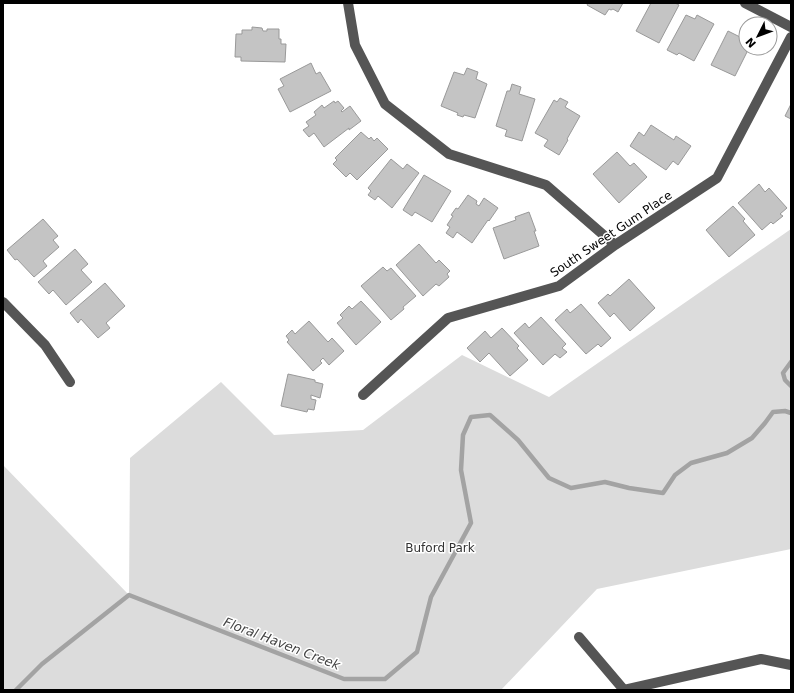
<svg xmlns="http://www.w3.org/2000/svg" width="794" height="693" viewBox="0 0 794 693" font-family="'DejaVu Sans',sans-serif">
  <rect width="100%" height="100%" fill="#fff"/>
  <path fill="#dcdcdc" d="M791,229V549L597,589L501,690H3V465L129,595L130,458L221,382L274,435L363,430L462,355L549,397Z"/>
  <g fill="none" stroke-linecap="round" stroke-linejoin="round">
    <path stroke="#a3a3a3" stroke-width="4.5" d="M791,362L783,373L785,380L791,386
      M16,690L42,664L129,595L344,679H385L417,652L431,597L471,523L461,470L463,435L471,417L490,415L518,440L549,478L571,488L605,482L629,488L663,493L675,475L691,463L727,453L752,438L765,423L773,412L785,411L791,413"/>
  </g>
  <path fill="#c4c4c4" stroke="#999" d="M588,3H623L618,12L613,9L611,10L609,9L605,15L587,5Z
    M651,3H675L679,5L659,43L636,31Z
    M686,15L695,19L697,15L714,24L694,61L679,53L677,55L667,50Z
    M252,27L262,28L263,31H267V29H279V39H281V44H286L285,62L241,61V57H235L236,34H242V30H252Z
    M728,31L746,40V45L744,49L747,52L735,76L711,65Z
    M311,63L316,74L320,72L331,91L290,112L278,89L284,86L280,79Z
    M467,68L478,72L476,79L487,84L475,118L464,115L463,117L457,115L458,113L441,106L454,72L464,75Z
    M512,84L521,87L519,94L535,99L522,141L505,136L507,130L496,126L507,91H510Z
    M560,98L568,102L565,107L580,116L567,139L568,140L559,155L544,146L548,140L535,133L554,100L557,102Z
    M334,101L335,103L338,101L344,108L341,111L342,112L350,106L361,121L349,130V128L324,147L314,133L309,137L303,130L309,126L306,122L316,115L314,112L322,105L324,108Z
    M791,104V119L785,116Z
    M651,125L674,140L676,136L691,146L678,165L673,161L666,170L630,146L639,132L644,136Z
    M361,132L369,139L371,137L374,141L377,138L388,149L357,180L350,173L346,177L333,164L337,160L335,158Z
    M617,152L630,166L634,163L647,177L619,203L593,174Z
    M391,159L403,169L407,164L419,173L392,208L378,196L375,200L368,195L371,191L368,188Z
    M424,175L451,191L432,222L415,212L412,216L403,210Z
    M759,184L765,192L769,188L787,208L780,214L783,216L773,224L771,222L762,230L738,203Z
    M468,195L477,201L476,204L479,206L484,198L498,208L489,221L488,220L472,243L457,232L453,238L446,233L450,227L447,225L453,216L451,215L456,208L458,209Z
    M733,206L745,219L743,221L755,235L729,257L706,230Z
    M529,212L536,231H534L539,246L504,259L493,228L516,220L515,217Z
    M43,219L58,236L53,240L59,247L43,261L47,266L34,277L17,259L15,260L7,250Z
    M419,244L436,263L439,260L450,271L447,274L449,277L439,286L436,284L423,296L396,265Z
    M75,249L88,264L81,270L92,282L66,305L53,290L49,294L38,282Z
    M383,267L387,271L391,268L416,296L403,307L404,309L391,320L361,286Z
    M629,279L655,308L630,331L614,313L610,317L598,303L608,294L610,296Z
    M105,283L125,306L106,323L110,328L98,338L81,319L78,323L70,313Z
    M361,301L381,322L356,345L337,323L343,318L340,315L349,306L352,309Z
    M581,304L611,338L601,347L598,344L586,354L555,320L567,309L570,313Z
    M541,317L566,344L562,348L567,352L560,358L555,354L543,365L514,333L525,323L529,328Z
    M309,321L328,342L332,338L344,351L329,365L323,358L320,361L322,363L313,371L287,342L289,340L286,336L292,330L295,334Z
    M502,328L519,346L517,348L528,360L510,376L489,353L480,362L467,348L485,331L491,338Z
    M288,374L315,380V382L323,384L320,398L311,395V399L316,400L314,410L308,409L307,412L281,406Z"/>
  <g fill="none" stroke-linecap="round" stroke-linejoin="round">
    <path stroke="#555" stroke-width="10" d="M348,3L355,45L385,104L449,154L546,185L615,245
      M745,3L791,27
      M3,302L45,345L70,382
      M363,395L448,318L559,286L615,245L717,178L791,37
      M579,637L624,690
      M624,690L761,659L791,665"/>
  </g>
  <g text-anchor="middle" stroke-width="3" stroke-linejoin="round" paint-order="stroke">
    <g font-size="12" fill="#000" stroke="#fff">
      <text transform="translate(611 234) rotate(-34)" y="4">South Sweet Gum Place</text>
    </g>
    <g font-size="12" fill="#333" stroke="#fff">
      <text x="440" y="552">Buford Park</text>
    </g>
    <g font-size="13" font-style="italic" fill="#444" stroke="#fff">
      <text transform="translate(282 643) rotate(21)" y="5">Floral Haven Creek</text>
    </g>
  </g>
  <rect width="794" height="693" fill="none" stroke="#000000" stroke-width="8"/>
  <g transform="translate(758 36) rotate(228)"><circle r="19" fill="#ffffff" stroke="#999999"/>
  <path d="M0-3L7 15L0 10L-7 15Z" fill="#000000"/>
  <text y="-6" font-size="11" font-weight="bold" text-anchor="middle" fill="#000000">N</text>
  </g>
</svg>
